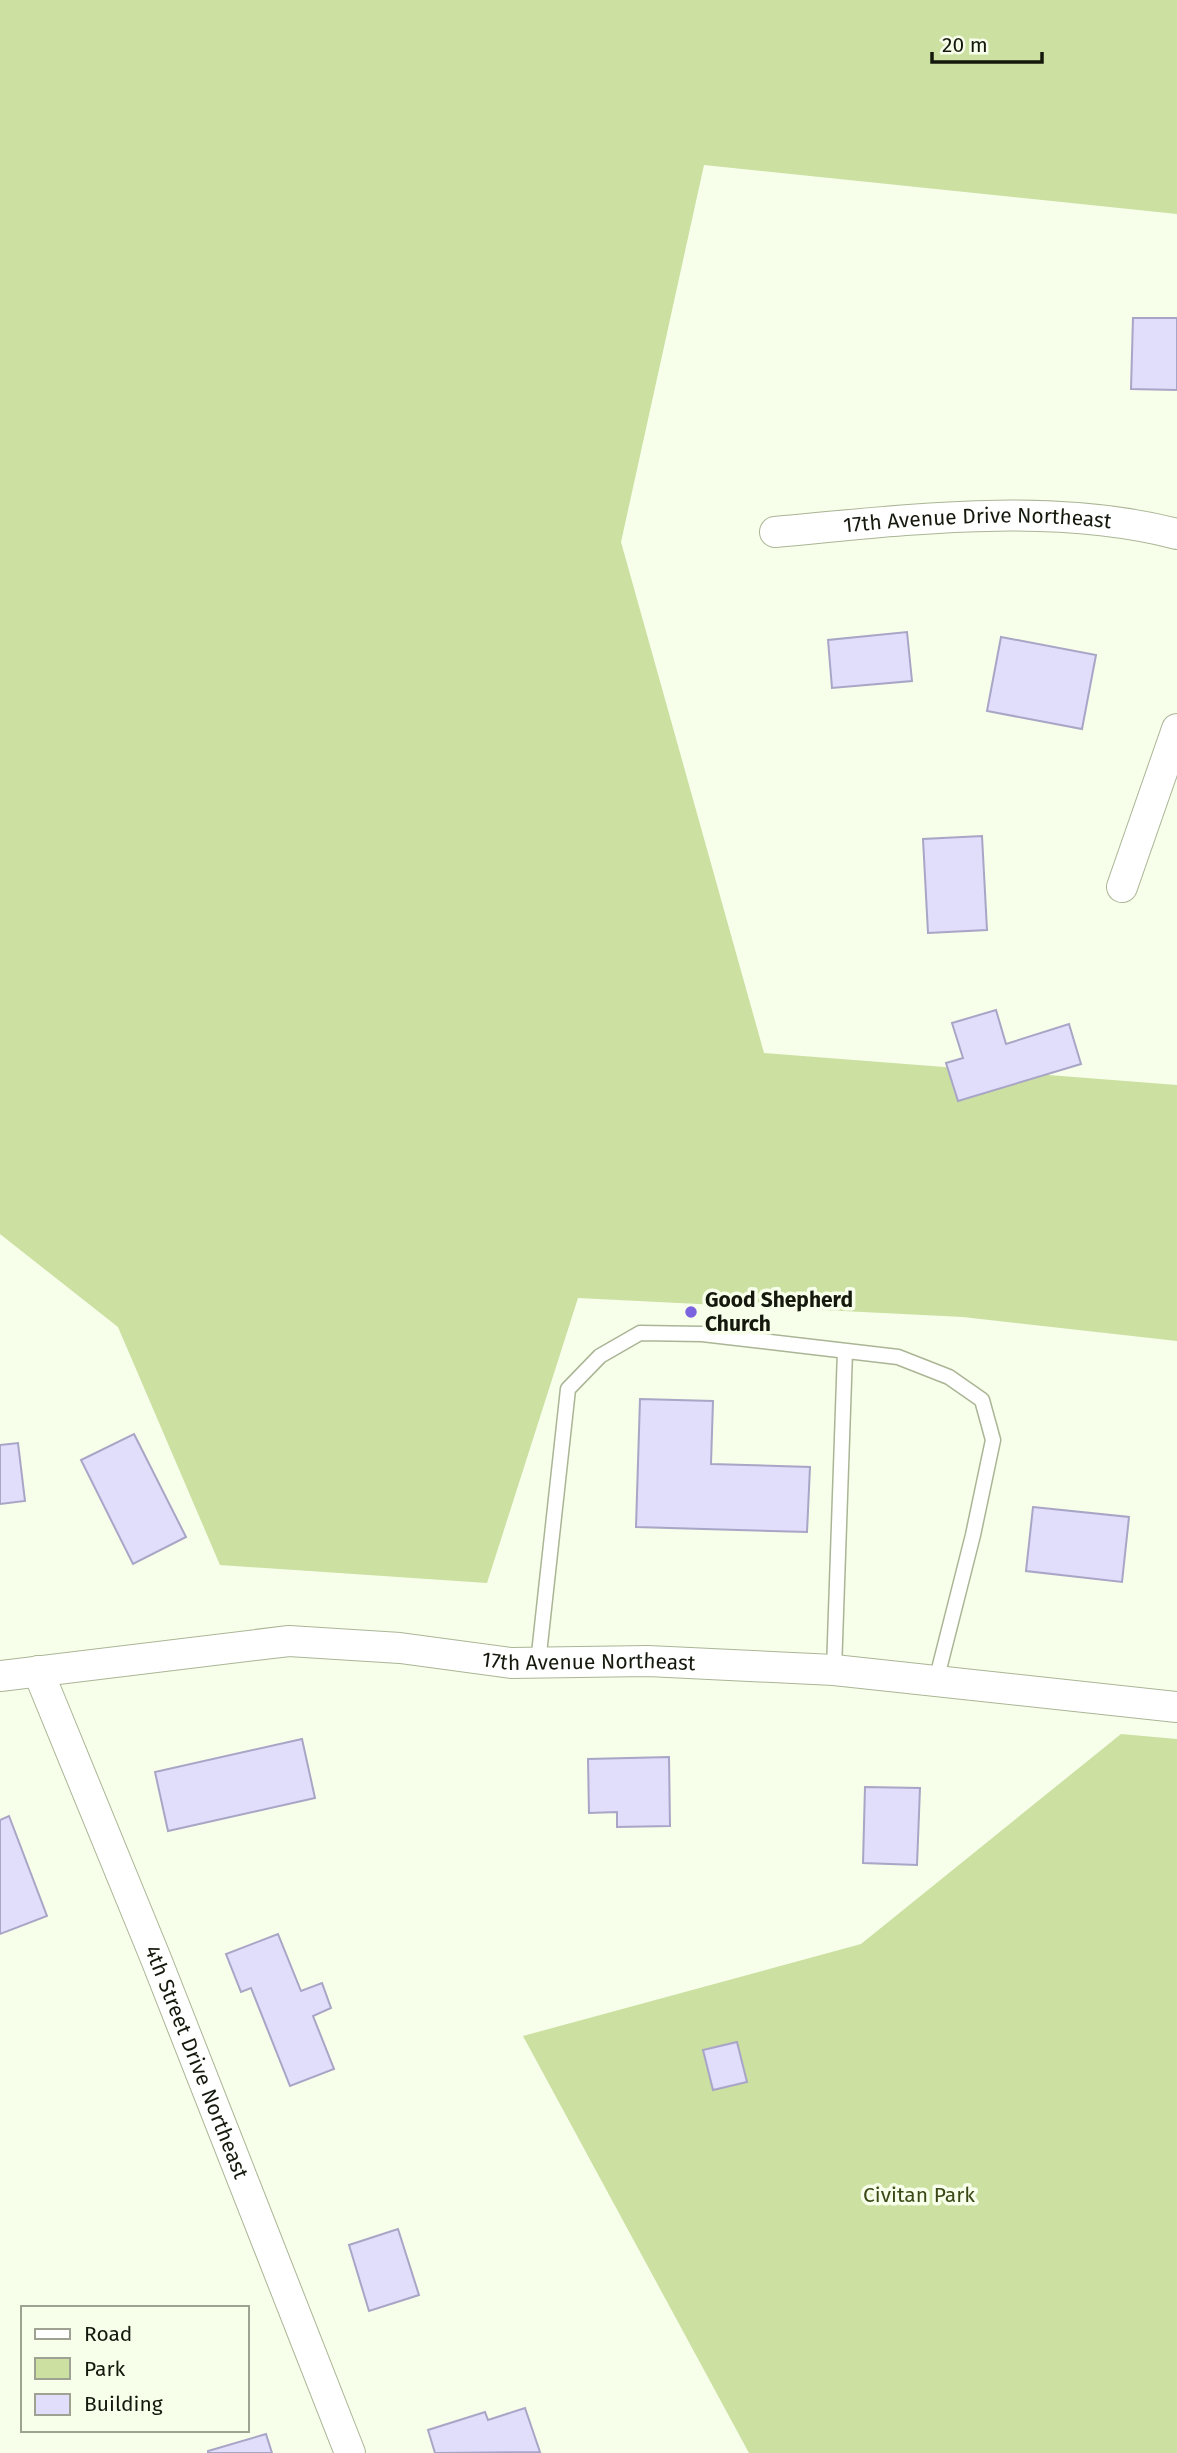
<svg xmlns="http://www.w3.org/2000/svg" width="1177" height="2453" viewBox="0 0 1177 2453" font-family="'Fira Sans',sans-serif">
  <rect width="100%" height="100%" fill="#f7feea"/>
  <path fill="#cbe0a1" d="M0,0H1177V214L704,165L621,542L764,1053L1177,1085V1341L963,1317L578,1298L487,1583L220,1565L118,1327L0,1234Z
    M1121,1734L1177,1739V2453H749L523,2036L861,1944Z"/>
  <path fill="#e0defa" stroke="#a8a5c6" stroke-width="2" d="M1133,318H1177V390L1131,389Z
    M907,632L912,681L832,688L828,640Z
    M1001,637L1096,655L1082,729L987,711Z
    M982,836L987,930L928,933L923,839Z
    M996,1010L1006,1044L1069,1024L1081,1064L958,1101L946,1063L963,1058L952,1023Z
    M640,1399L713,1401L711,1464L810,1467L807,1532L636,1527Z
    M134,1434L186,1537L133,1564L81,1460Z
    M18,1443L25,1501L0,1504V1445Z
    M1033,1507L1129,1517L1122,1582L1026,1571Z
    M302,1739L315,1798L168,1831L155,1772Z
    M669,1757L670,1826L617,1827V1812L589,1813L588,1759Z
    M865,1787L920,1788L917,1865L863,1863Z
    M9,1816L47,1916L0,1934V1820Z
    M278,1934L301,1991L322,1983L331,2008L313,2016L334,2069L290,2086L251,1988L241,1992L226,1954Z
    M737,2042L747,2082L713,2090L703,2050Z
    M398,2229L419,2295L369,2311L349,2245Z
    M525,2408L540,2452L435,2453L428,2430L485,2412L488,2420Z
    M266,2434L272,2453H208V2451Z"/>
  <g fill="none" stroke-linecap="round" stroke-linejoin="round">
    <g stroke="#aab595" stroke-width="17">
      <path id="lane" d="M538,1663L568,1389L600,1356L640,1333L702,1334L898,1357L949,1377L982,1400L993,1440L973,1535L936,1681
        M834,1670L845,1351"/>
    </g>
    <g stroke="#aab595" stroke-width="32">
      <g id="street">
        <path id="s1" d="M775,532C905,520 1049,501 1177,534"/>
        <path d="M1122,887L1177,729"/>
        <path id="s2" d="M38,1671L156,1959L350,2453"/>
        <path id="s3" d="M0,1676L289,1641L400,1648L511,1663L648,1661L834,1670L1177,1707"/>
      </g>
    </g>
    <use href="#lane" stroke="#fff" stroke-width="14"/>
    <use href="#street" stroke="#fff" stroke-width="30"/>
  </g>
  <circle fill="#7d64df" stroke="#f7feea" stroke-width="2.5" cx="691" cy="1312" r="7"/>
  <g text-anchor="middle" stroke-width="7" stroke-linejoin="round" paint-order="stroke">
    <g font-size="21" fill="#15190d" stroke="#f7feea">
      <text dy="7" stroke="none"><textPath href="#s1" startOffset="203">17th Avenue Drive Northeast</textPath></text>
      <text dy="7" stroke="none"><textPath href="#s3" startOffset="592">17th Avenue Northeast</textPath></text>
      <text dy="7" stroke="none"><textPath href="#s2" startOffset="422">4th Street Drive Northeast</textPath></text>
    </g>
    <g font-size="21" font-weight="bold" fill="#15190d" stroke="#f7feea" text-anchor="start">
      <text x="705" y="1307">Good Shepherd<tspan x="705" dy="24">Church</tspan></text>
    </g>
    <g font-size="21" fill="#3b4917" stroke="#f7feea">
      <text x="919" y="2202">Civitan Park</text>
    </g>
  </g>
  <rect x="21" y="2306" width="228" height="126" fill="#f7feea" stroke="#9da292" stroke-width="2"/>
  <rect x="35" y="2329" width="35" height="10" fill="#ffffff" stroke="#9da292" stroke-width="2"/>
  <text x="84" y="2341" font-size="21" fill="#15190d">Road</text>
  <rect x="35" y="2358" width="35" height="21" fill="#cbe0a1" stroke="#9da292" stroke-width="2"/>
  <text x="84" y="2376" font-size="21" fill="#15190d">Park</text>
  <rect x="35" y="2394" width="35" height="21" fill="#e0defa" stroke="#9da292" stroke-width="2"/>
  <text x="84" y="2411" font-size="21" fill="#15190d">Building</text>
  <path d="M932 52v10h110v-10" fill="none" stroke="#15190d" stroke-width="3.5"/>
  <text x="942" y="52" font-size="21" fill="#15190d" stroke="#f7feea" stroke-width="5" paint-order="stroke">20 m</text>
</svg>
